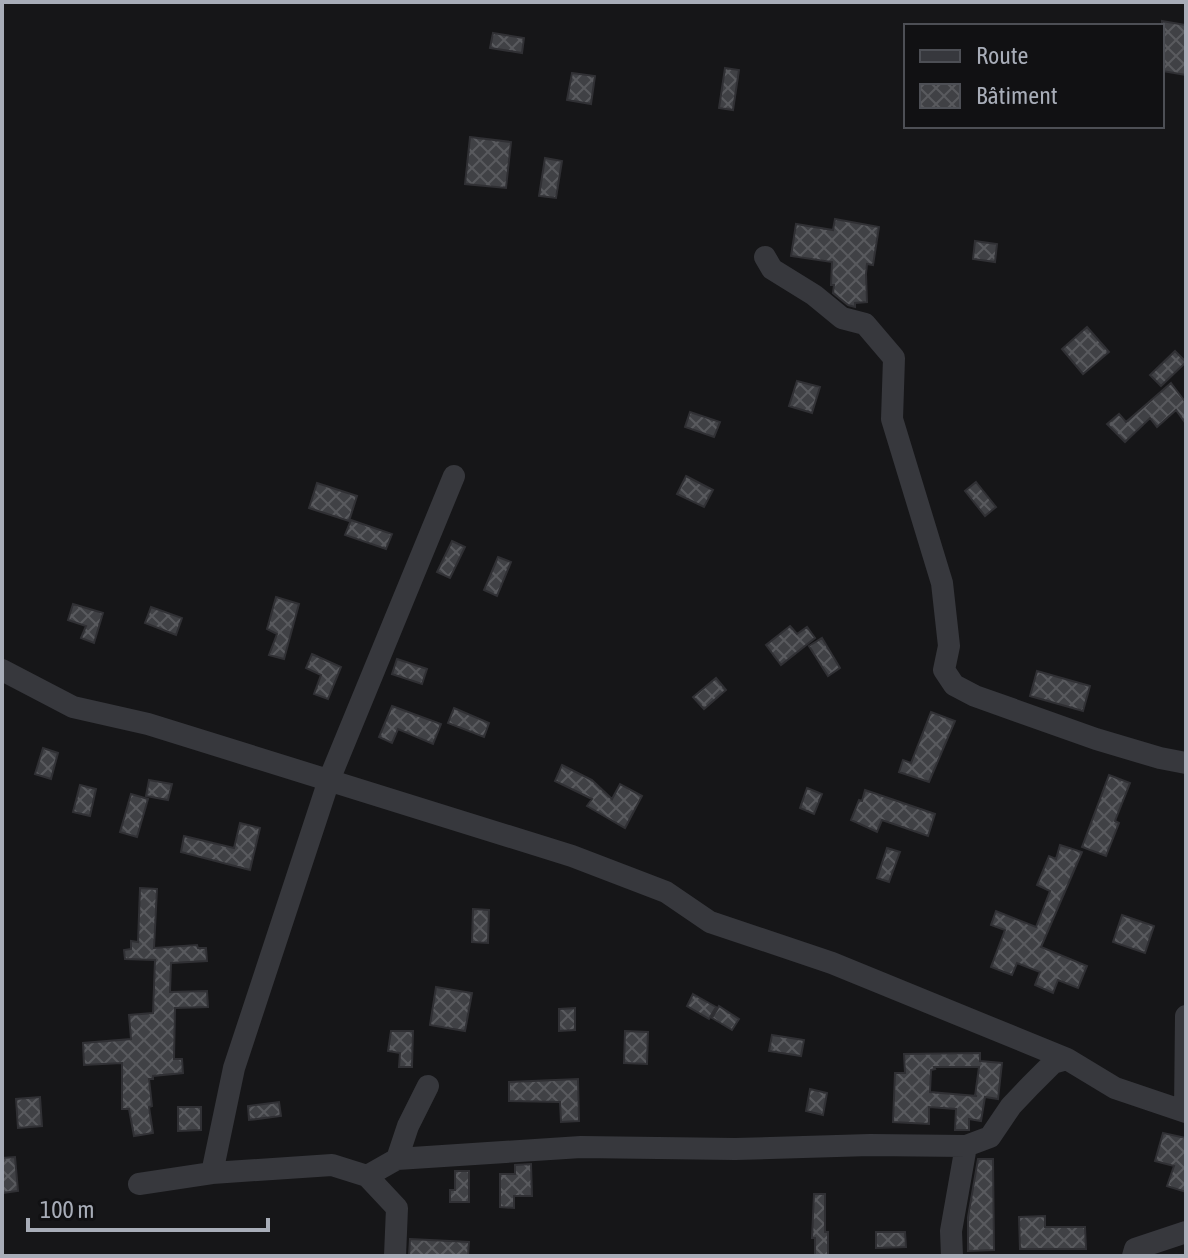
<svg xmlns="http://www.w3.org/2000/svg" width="1188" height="1258" viewBox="0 0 1188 1258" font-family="'Asap Condensed',sans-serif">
  <defs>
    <pattern id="building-cross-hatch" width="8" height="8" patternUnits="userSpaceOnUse" patternTransform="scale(2)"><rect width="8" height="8" fill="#404145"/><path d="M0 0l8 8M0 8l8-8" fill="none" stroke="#595a5e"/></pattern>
  </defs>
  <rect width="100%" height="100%" fill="#161618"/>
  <path fill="url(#building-cross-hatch)" stroke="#303034" stroke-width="2" fill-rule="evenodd" d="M1162,21L1186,25V75L1162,71Z
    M493,33L524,38L522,53L490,48Z
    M725,68L739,70L733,110L719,108Z
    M572,73L595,76L591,104L567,100Z
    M470,137L511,142L506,188L465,184Z
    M545,158L562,161L556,198L539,196Z
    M835,219L879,227L873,265L867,264L866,274L867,302L855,303V307L848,305L833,293L834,285H831L832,262L791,256L796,224L833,230Z
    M975,241L997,244L995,262L973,259Z
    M1087,327L1109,352L1083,374L1062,349Z
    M1175,351L1186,362L1161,386L1150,375Z
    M797,381L820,387L812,413L789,406Z
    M1171,383L1186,403V424L1176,410L1157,427L1150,418L1125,442L1107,424L1119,414L1126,422Z
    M690,412L720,422L714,437L685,427Z
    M686,476L713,490L704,507L677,494Z
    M976,482L996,507L985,516L965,491Z
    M317,483L357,496L349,521L309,508Z
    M351,520L392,534L386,549L345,535Z
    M452,541L465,547L450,578L437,572Z
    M498,557L511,562L497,596L484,590Z
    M276,597L299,604L284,659L269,655L277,634L267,629Z
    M73,604L103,613L94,643L81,638L86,626L68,620Z
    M151,607L182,618L176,635L145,623Z
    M790,626L797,634L807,627L815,638L781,665L766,645Z
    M822,638L840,668L828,676L809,646Z
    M312,654L341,667L328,699L314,694L321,675L306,668Z
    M397,659L427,669L422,684L392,674Z
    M1037,671L1090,686L1083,711L1030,696Z
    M716,678L726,690L704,709L693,697Z
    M392,706L441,724L433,744L398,729L392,743L379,737Z
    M454,708L489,723L484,737L448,723Z
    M931,712L955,721L929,782L899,772L903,760L911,763Z
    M43,748L58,753L51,779L35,774Z
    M562,765L592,780L612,799L620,784L642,796L625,828L587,806L592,799L555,781Z
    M1109,775L1130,783L1115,821L1119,823L1106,856L1082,847Z
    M149,780L172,784L168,800L146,796Z
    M80,785L96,789L90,816L73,812Z
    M807,788L822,794L814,814L800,808Z
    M865,790L935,814L928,836L882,820L877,832L851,820L859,800L862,801Z
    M131,794L148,799L137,837L120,832Z
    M240,823L260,828L250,870L181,852L184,836L234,848Z
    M1060,845L1082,852L1041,947L1087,966L1078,988L1058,980L1053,993L1035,985L1040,972L1017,963L1012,975L991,967L1005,930L991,925L996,911L1036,927L1050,891L1037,885L1049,856L1056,859Z
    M887,848L900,852L889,882L877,878Z
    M140,888L157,889L154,948L197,945L198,948H206L207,961L171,963L170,992L207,991L208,1007L175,1008L174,1059H182L183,1073L153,1076V1079H149L152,1106L149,1107L153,1133L134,1136L129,1109H122V1063L84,1065L83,1043L131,1039L129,1015L153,1013L155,960L125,959L124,950L131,949V941L138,942Z
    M473,909L489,910L488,943L472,942Z
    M1122,915L1154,926L1145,953L1113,942Z
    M436,987L472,993L465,1031L430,1025Z
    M693,994L716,1007L709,1019L687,1006Z
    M719,1006L739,1019L732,1030L712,1018Z
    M575,1008V1030L559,1031V1009Z
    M391,1031H413L412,1067H399L400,1053L388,1051Z
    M625,1031L648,1032L647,1064L624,1063Z
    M772,1035L804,1040L801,1056L769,1051Z
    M980,1053V1061L1002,1063L998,1099L985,1097L981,1121L969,1119V1130H955L956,1109L929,1107V1124L893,1122L895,1073H905L904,1054ZM934,1067H979L975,1096H977L930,1092L931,1070L935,1069Z
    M578,1079L579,1121L561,1122L560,1102L509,1101V1082Z
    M810,1089L827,1093L823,1115L806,1111Z
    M40,1097L42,1126L18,1128L16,1099Z
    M279,1102L281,1116L249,1120L248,1106Z
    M178,1107H201V1130L178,1131Z
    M1163,1133L1186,1138V1192L1167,1186L1174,1166L1155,1161Z
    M15,1157L18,1191L2,1193V1158Z
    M978,1159H993L994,1250L968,1251V1217Z
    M531,1164L532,1196H514V1208L500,1207V1174H515V1165Z
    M455,1171H469V1202H450V1190H455Z
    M814,1194H825V1232H828V1256H815V1238H812Z
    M1045,1216V1227H1085L1086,1249H1020L1019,1217Z
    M876,1232H905L906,1247L876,1248Z
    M410,1239L469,1242L468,1256H409Z"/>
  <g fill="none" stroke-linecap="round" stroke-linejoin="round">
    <path stroke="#37383d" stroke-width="22" d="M765,257L772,269L814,295L842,318L865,324L894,358L892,419L942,583L949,646L944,670L954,685L975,696L1096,739L1160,758L1186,763
      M2,670L73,707L148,724L572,856L666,892L710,922L832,963L1067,1059
      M1185,1111L1186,1016
      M397,1159L581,1147L735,1149L870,1145L966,1146
      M212,1173L234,1068L329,780L454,476
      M139,1184L212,1173L332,1165L367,1176
      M395,1256L397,1208L367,1176L397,1159L408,1126L428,1086
      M952,1256L951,1231L966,1146L990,1137L1011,1106L1030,1086L1053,1063L1067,1059L1115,1088L1186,1112
      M1133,1256L1135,1249L1186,1232"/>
  </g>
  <rect width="1188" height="1258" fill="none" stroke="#a8adb8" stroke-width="8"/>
  <rect x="904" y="24" width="260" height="104" fill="#111113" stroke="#4d4f55" stroke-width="2"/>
  <rect x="920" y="50" width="40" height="12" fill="#37383d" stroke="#4d4f55" stroke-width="2"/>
  <text x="976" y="64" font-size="24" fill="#a8adb8">Route</text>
  <rect x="920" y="84" width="40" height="24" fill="url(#building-cross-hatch)" stroke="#4d4f55" stroke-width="2"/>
  <text x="976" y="104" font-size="24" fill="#a8adb8">Bâtiment</text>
  <path d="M28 1218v12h240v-12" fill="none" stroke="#a8adb8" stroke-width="4"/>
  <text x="40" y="1218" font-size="24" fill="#a8adb8" stroke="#111113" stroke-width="6" paint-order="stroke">100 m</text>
</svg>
